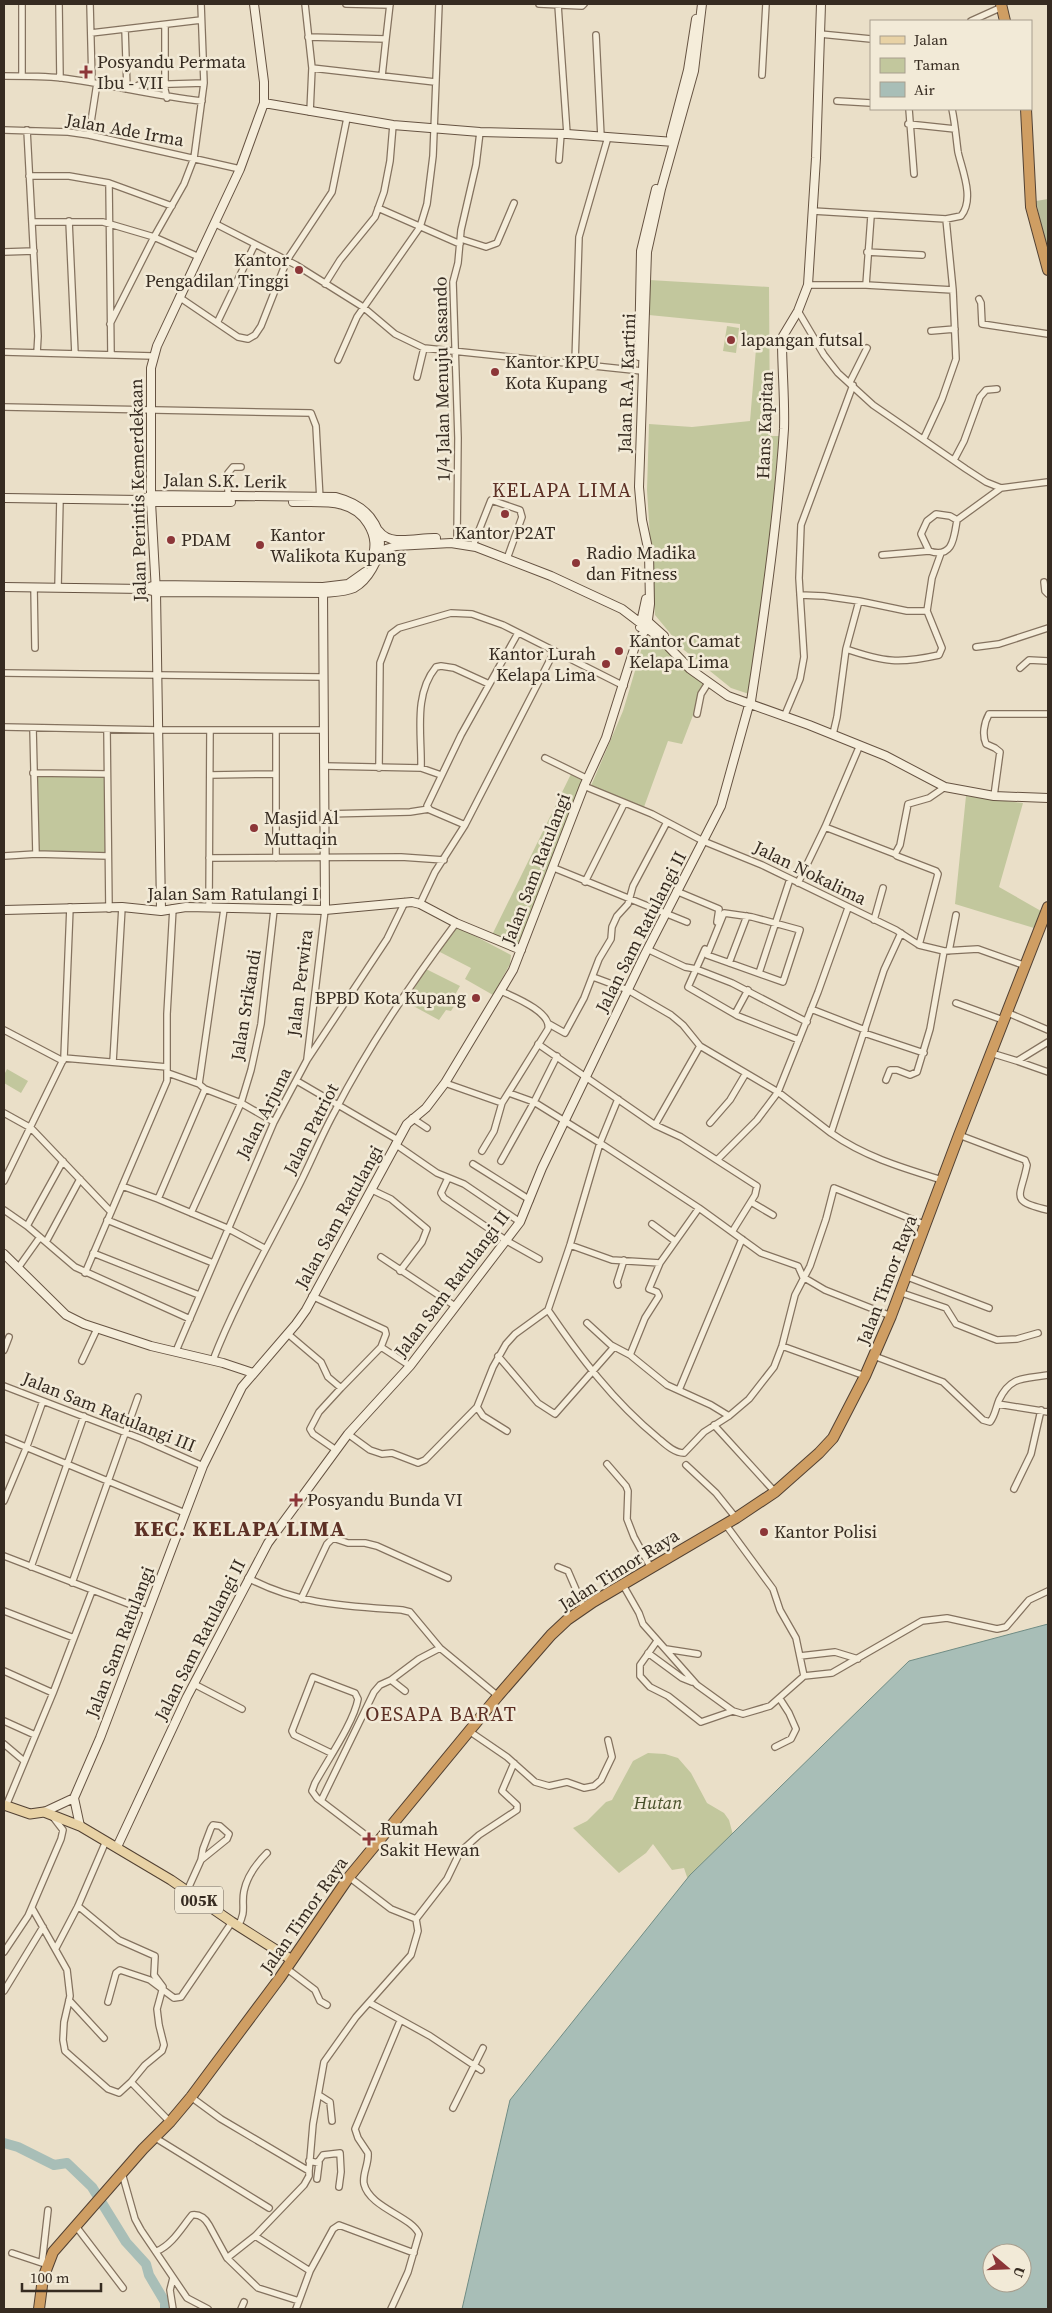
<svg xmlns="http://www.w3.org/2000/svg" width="1052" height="2313" viewBox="0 0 1052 2313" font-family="'Source Serif 4',serif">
  <rect width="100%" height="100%" fill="#eadfc8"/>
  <path fill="#c2c79d" d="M649,280L769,287L770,436H779L766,590L749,694L731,688L684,650L655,615L647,490L649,424L692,427L750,421L757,337L740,335V324L649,315Z
    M727,326L739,328L736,353L723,351Z
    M655,636L705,684L682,744L668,741L644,807L591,786L623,711L643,644L647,639Z
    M571,774L584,780L518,945L492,935Z
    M33,777H104L105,855L37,856Z
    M966,796L1023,803L999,887L1041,911L1034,928L955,904Z
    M456,926L511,955L510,964L493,995L465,979L471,968L438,951Z
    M426,969L460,986L452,1000L456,1003L451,1011L446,1010L439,1020L406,1002Z
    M7,1069L28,1081L21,1093L4,1083V1075Z
    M648,1753L665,1754L678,1758L691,1773L707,1803L724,1813L729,1820L736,1846L691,1889L684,1868L672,1870L653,1844L646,1853L619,1873L573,1828L587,1821L606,1802L612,1800L633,1761Z"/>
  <path fill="#b9bd9b" d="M1048,199V258L1036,201Z"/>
  <path fill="#a8beb7" stroke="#708c84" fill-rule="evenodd" d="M1048,1624V2309H462L510,2100L690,1875L909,1661ZM992,2253H1022V2283H992Z"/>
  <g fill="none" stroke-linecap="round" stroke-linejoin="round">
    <path stroke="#a8beb7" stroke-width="10" d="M4,2143L18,2147L54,2165L67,2163L92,2187L126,2242L146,2264L149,2275L165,2302V2309"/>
    <g stroke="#84725f" stroke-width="8">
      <path id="street" d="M59,4L60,78
        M90,4L92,82
        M305,4L312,68L310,112
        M346,4L390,5
        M539,4L582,6L584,4
        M558,5L567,134
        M971,21L1002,7
        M165,25V90L167,98
        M125,29L127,89
        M91,33L201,20
        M820,34L871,39
        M596,35L601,137
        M308,37L386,39L390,4
        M312,68L435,82
        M762,75L766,4
        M4,76C23,76 43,76 62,78C109,84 154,96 202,101
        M22,76V4
        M382,76L386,39
        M129,89L139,85L204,83
        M837,101L871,103
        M909,109L914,174
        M908,124L955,129
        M4,130L68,132L89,135L240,169
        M27,130L38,336L37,353
        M89,135L97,83
        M559,160L561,134
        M29,176H69L109,183L111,355
        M109,183L172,206
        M378,208L460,244
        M813,211L946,219L961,216C975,199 962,170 958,152C956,137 955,123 952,109
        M871,216L866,285L953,290
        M69,221L75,354
        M32,222H103L154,237L199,257
        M214,223L296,265L363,307L395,334L424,348L642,371
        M461,239L486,247L497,243L514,203
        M4,252L34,251
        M867,252L922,255
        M325,284L340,260L375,217L384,192L390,161L393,125
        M808,285H866
        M179,297L238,337L248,339L255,335L261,326L287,260L332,192L347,118
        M979,299L981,303L982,324L1048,334
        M798,311L824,355L838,373L873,405L966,469L986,482L1001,488L1048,482
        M218,321L255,244
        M110,324L154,237L184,184L194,158L204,83L201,4
        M931,331L955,329
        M4,352L153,356
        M338,360L357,317L420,227L427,204L433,156L439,4
        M575,363L579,237L608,137
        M417,377L424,348
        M850,382L867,348
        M4,407L311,413L316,426L320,500
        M924,438L942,399L956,359L953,290L946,219
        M954,460L964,441L980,397L986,390L997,389
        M228,497V473L233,467H241
        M957,520L950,516L936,514L927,521L921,534L929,551C953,559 954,538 957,520L1001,488
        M457,539L458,438L453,282L458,263L461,230L476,165L480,132
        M474,543L491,500L520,510L522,517L508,556
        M882,555L929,551
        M1044,582L1045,591L1048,594
        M34,587L35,648
        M58,587L60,499
        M800,595L824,596L859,601
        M976,647L999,644L1048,628
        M846,649C884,662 899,664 939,655L942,648L927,611
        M1020,668L1029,660L1048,661
        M4,673L322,677
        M697,714L701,694L708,683
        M784,717L800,679L804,657L799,578L801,525L853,385
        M4,727L159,730H324
        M33,728L36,854
        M107,729L109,909
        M833,734L837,717L846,649L859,601L907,611H927L932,578L941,553
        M545,758L588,779
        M325,766L421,768L441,775
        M379,768L380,663L391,634L399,628L451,613L472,614L503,625L624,686
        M421,768C422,735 413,695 436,667L441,666L454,668L489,684
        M33,773L107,774
        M210,775L276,774
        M584,786L652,814L703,841L762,865L896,930L919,945L944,951L978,949L1026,966
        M994,796L1000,752L995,748L986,744C982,735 984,723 989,714H1048
        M325,814L410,812L429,809
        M465,825L430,810L427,806L461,735L518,633
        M825,827L895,854L900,845L908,804L929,798L945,787
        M895,854L897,856L936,871L938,874L919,945
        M4,856L36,854L108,856
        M209,858L401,857L444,860
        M276,858V730
        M554,868L687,922
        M585,882L624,804
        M798,883L825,827L860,745
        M676,891L719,909L717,922
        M420,904L435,872L465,825L554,652
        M209,908L210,730
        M724,913L752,917L800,930L783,982L707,955Z
        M874,920L883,888
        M901,933L884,970L831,1133C865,1157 903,1168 942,1180
        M647,949L685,967L696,969L732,983L807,1022
        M705,949L688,987L738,1016L799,1040
        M949,951L956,915
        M729,963L747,916
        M759,973L790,879
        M593,977L628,990L671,1015L683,1025L700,1046L778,1092L831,1133
        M956,1003L1003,1020
        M811,1009L865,1030
        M1006,1012L1048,1030
        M735,1014L748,990
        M549,1024L565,1033L584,998L599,959L611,939L612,927L617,916L628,904L633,886L667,822
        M4,1030L63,1061
        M864,1033L924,1053
        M538,1044L655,1125L681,1137L757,1186L755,1195L732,1232
        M991,1053L1017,1061L1048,1042
        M557,1056L534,1102L600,1143L699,1208L761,1253L798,1266L803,1277L825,1290L891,1316
        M64,1058L167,1067
        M307,1059L325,910
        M1017,1061L1048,1072
        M113,1062L122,907
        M168,1073L199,1084L205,1089L241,1103L274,1122
        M886,1080L890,1070H897L910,1075L917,1072L930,1029L944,951
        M297,1081L398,1140
        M445,1083L502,1103L548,1029C552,1012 514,997 501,991
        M199,1084L224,909
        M205,1089L158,1199L227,1228L264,1248
        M4,1113L31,1128L111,1212
        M412,1118L427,1128
        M710,1123L730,1100L746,1073
        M655,1125L700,1046
        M959,1135L1025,1160L1027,1165C1021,1197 1008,1201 1048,1210
        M395,1144L437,1173L464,1184L520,1222
        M482,1151L494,1131L502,1103
        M717,1160L757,1120L778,1092L818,992L848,908
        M501,1161L534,1102L509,1093
        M473,1164L530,1200
        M448,1178L441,1193L444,1198L507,1241L539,1259
        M4,1181L64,1058L70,907
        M122,1186L158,1199
        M372,1190L391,1199L427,1229L422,1242L400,1271
        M751,1202L773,1215
        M4,1210L27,1226L75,1267L190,1319
        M191,1213L241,1103L251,1070L261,1024L274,910
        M107,1220L213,1263
        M652,1224L675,1241
        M27,1226L63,1161
        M46,1242L80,1179
        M570,1245L612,1260L660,1263L699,1208
        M93,1253L199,1295
        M381,1257L455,1306
        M18,1268L40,1237
        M85,1273L167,1081V1014L173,908
        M905,1276L989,1308
        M618,1285L617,1282L624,1260
        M899,1292L946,1308L956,1324L989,1337L997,1340L1017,1339L1038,1333
        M312,1296L385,1330L386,1334L381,1347
        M548,1310C580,1357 613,1401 658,1438C665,1444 674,1453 684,1453L704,1432L729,1416L749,1399L774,1367L782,1346L795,1295L810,1266L826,1219L834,1188L926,1225
        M587,1323L611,1345L630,1355L667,1385L711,1405L729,1416
        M288,1334L321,1362L328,1377L341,1388L319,1412L310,1429L313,1434L336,1450
        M782,1346L865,1376
        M4,1350L9,1337
        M176,1351L274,1122L307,1060L387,939L405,902
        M630,1355L645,1318L659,1296L657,1292L649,1289L660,1263
        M498,1356L538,1403L555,1414L614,1347
        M874,1356L943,1382L983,1420L990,1422C995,1416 996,1407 999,1400C1011,1375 1025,1379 1048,1375
        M213,1360C235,1303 267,1248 295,1193C309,1167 320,1138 335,1111C369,1045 412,982 456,923
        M82,1361L97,1329
        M4,1386L142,1439L203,1466
        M341,1388L381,1347L410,1366
        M679,1390L742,1239
        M998,1404L1048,1412
        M477,1407L483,1416L507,1431
        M714,1425L775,1492
        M348,1434L370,1450L382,1454L392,1453L418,1463L425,1460L477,1407L493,1367L506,1344L515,1334L548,1310L570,1245L600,1143L618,1099
        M4,1438L185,1513
        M607,1464L626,1486L628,1491L627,1519L634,1537L651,1568
        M686,1465L716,1493L736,1518
        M1014,1489L1031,1454L1041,1410
        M4,1501L27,1446L43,1401
        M726,1525L773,1589L780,1610L796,1638L804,1676
        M4,1556L147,1611
        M31,1567L84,1416
        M558,1567L568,1571L584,1608
        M248,1578C299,1605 346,1606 402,1610L410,1612L440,1648L498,1696
        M72,1583L138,1397
        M623,1585L639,1613L643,1624L697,1685L733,1711L743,1714L770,1706L804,1676L832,1673L922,1621L947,1618L997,1629L1006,1627L1029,1600L1048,1591
        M301,1599L327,1544L333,1538L348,1543H365L377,1546L448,1578
        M4,1611L74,1638
        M657,1641L640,1665V1676L650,1687L668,1696L701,1722L733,1711
        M666,1649L698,1654
        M648,1653L682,1678L692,1682
        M800,1656L835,1652L858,1659
        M4,1671L53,1693
        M194,1684L242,1709
        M405,1691L391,1680L419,1659L440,1648
        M4,1721L35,1735
        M469,1731L507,1757L535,1782L549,1786L567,1782L584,1788L594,1786L601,1780L612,1757L608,1740
        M4,1744L24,1761
        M775,1747L791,1739L796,1729L789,1713L780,1699
        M331,1753L294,1735L292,1731L313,1677L355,1693L358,1699C354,1722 327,1761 315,1783L312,1791L317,1798L376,1843
        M321,1801L374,1692L380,1685L391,1680
        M6,1806L53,1693L92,1591
        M187,1891L201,1860L203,1849L211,1828L213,1825L220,1826L229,1834L227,1839L201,1860
        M32,1908L67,1970L70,1996L64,2022L63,2040L65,2051L108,2089L119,2093L131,2082L145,2065L162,2051L164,2045L159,2025L157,2009L163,1987L154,1975L155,1956L119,1940L78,1906
        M416,1919L447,1879L460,1852L479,1835L517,1810V1805L502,1791L514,1763
        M238,1926C247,1911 241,1905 244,1891C247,1876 257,1863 267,1853
        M56,1948L78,1906L106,1841
        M4,1952L28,1916L61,1839L63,1830L53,1817
        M286,1968L315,1990L320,2001L327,2005
        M4,1991L43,1927
        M69,2000L104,2038
        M108,2002L116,1973L120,1970L150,1980L174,1998L181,1997L232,1922
        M370,2003L430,2036L481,2070
        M131,2082L170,2122
        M319,2095L330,2102L332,2121
        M453,2108L483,2048
        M154,2137L269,2208
        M309,2161L319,2163L317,2179
        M318,2162L323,2155L340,2153L341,2172L339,2187
        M309,2171L313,2124L324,2062L356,2017L411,1955L418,1931L416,1919L391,1909L349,1877
        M122,2173L135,2219L141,2230L187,2298L208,2309
        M75,2225L123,2288
        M255,2236L310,2271L296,2309
        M157,2251C172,2245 182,2227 192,2215C200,2214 205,2218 209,2225L227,2258L255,2236L304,2185L309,2176V2171L221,2119L191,2097
        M12,2253L45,2264
        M227,2258L258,2288L299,2301
        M42,2263L48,2210
        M310,2271L333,2229L339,2225L414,2253
        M173,2309L170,2290L173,2278
        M241,2309L244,2302
        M391,2309L408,2272L419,2234C411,2216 370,2208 364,2184C362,2174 369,2164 368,2153L358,2138L355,2129L400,2021"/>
    </g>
    <g stroke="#665342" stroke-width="10">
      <path id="secondary" d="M264,103L393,125L480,132L567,134L674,142
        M671,135L688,70L696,19
        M639,356L641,251L656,189
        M4,498L141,500L152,495L336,497C371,506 392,535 372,569C368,576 361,584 354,588C345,592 333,592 323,593L156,592L145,589
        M148,502H231
        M293,502C320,503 352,497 368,524C376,537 376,548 371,562
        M379,531C390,547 419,537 436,538
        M376,562L386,549L396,546L451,543L476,547L551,576L622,609L660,638L690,669L728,696L809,725L886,756L945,787L994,796L1048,798
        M4,587L145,589L155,585L323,587L348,584L365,572
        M323,589L325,910
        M645,619L664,636
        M640,627L646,599
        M751,701C765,611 778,520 784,429C785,400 782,370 782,341L783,336L798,311L808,285L816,158L821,4
        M4,910L122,907L161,911L186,907L325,910L412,902L420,904L456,923L521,950
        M161,911L156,592L151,502V368L157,346L240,169L264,103V82L254,4
        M4,1254L66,1315L84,1324L151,1346L223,1363L253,1373
        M44,1812L74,1798
        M80,1826L74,1798L100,1738L203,1466L242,1387L296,1324L306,1310L407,1124L426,1108L445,1083L513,970L584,786L606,738L635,646L647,627L650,604L649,553L642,520L639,487L647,252L661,189L694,71L702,4
        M117,1847L187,1697L268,1543L348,1434L410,1366L520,1222L542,1168L645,954L721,806L749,705"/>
    </g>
    <g stroke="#524133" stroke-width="11">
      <path id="primary" d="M4,1805L30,1814L44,1812L80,1826L171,1880L232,1922L292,1960"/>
    </g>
    <g stroke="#524133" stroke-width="12">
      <path id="highway" d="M1001,4L1005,21
        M1026,109L1031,207L1048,270
        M39,2309L43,2278L53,2252L143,2149L170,2122L191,2097L279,1979L349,1877L498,1696L551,1635L567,1620L593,1602L736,1518L775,1492L819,1453L833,1438L865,1376L891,1316L959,1135L1048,907"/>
    </g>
    <use href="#street" stroke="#f5edda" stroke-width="5.5"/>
    <use href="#secondary" stroke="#f5edda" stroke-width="8"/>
    <use href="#primary" stroke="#e8d2a5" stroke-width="9"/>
    <use href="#highway" stroke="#cf9e63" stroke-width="10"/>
  </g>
  <g fill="#8c3638" stroke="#f2ead7" stroke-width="2">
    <path d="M83.5 64.5h5v5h5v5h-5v5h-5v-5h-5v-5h5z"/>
    <circle cx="299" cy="270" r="5"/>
    <circle cx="731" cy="340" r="5"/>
    <circle cx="495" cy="372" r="5"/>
    <circle cx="505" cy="514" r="5"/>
    <circle cx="171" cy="540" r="5"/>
    <circle cx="260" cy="545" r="5"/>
    <circle cx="576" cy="563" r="5"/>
    <circle cx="619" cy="651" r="5"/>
    <circle cx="606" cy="664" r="5"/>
    <circle cx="254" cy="828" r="5"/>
    <circle cx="476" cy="998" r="5"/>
    <path d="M293.5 1492.5h5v5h5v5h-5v5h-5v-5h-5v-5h5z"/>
    <circle cx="764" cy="1532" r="5"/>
    <path d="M366.5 1831.5h5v5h5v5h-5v5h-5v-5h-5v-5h5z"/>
  </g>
  <g text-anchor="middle" stroke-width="5" stroke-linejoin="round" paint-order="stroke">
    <rect fill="#f2ead7" stroke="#6e6458" stroke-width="1" x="175" y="1886.5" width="48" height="27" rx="4"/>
    <g font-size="16" font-weight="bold" fill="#362b21">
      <text x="199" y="1906">005K</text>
    </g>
    <g font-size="18" fill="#362b21" stroke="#f2ead7" text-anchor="start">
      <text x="97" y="68">Posyandu Permata<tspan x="97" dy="21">Ibu - VII</tspan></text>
      <text x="289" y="266" text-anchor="end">Kantor<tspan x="289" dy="21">Pengadilan Tinggi</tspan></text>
      <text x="741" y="346">lapangan futsal</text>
      <text x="505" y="368">Kantor KPU<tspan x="505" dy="21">Kota Kupang</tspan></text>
      <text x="505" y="539" text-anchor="middle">Kantor P2AT</text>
      <text x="270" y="541">Kantor<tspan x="270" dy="21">Walikota Kupang</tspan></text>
      <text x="181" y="546">PDAM</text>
      <text x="586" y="559">Radio Madika<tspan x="586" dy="21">dan Fitness</tspan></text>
      <text x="629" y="647">Kantor Camat<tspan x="629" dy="21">Kelapa Lima</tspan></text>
      <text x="596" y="660" text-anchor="end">Kantor Lurah<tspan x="596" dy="21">Kelapa Lima</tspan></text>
      <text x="264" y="824">Masjid Al<tspan x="264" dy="21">Muttaqin</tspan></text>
      <text x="466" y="1004" text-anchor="end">BPBD Kota Kupang</text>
      <text x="307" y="1506">Posyandu Bunda VI</text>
      <text x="774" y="1538">Kantor Polisi</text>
      <text x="380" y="1835">Rumah<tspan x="380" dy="21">Sakit Hewan</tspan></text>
    </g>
    <g font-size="18" fill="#362b21" stroke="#f2ead7">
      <text transform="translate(125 130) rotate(10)" y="6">Jalan Ade Irma</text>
      <text transform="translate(442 379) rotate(-91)" y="6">1/4 Jalan Menuju Sasando</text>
      <text transform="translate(627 383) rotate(-88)" y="6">Jalan R.A. Kartini</text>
      <text transform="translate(765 425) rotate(-88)" y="6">Hans Kapitan</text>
      <text transform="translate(225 481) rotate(1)" y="6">Jalan S.K. Lerik</text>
      <text transform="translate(138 490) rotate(-91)" y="6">Jalan Perintis Kemerdekaan</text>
      <text transform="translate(536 869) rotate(-69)" y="6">Jalan Sam Ratulangi</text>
      <text transform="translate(810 873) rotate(26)" y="6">Jalan Nokalima</text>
      <text x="233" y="900">Jalan Sam Ratulangi I</text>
      <text transform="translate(641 932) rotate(-63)" y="6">Jalan Sam Ratulangi II</text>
      <text transform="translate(300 983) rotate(-83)" y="6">Jalan Perwira</text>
      <text transform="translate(246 1005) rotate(-81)" y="6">Jalan Srikandi</text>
      <text transform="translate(264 1113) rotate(-63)" y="6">Jalan Arjuna</text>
      <text transform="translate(311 1129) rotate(-63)" y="6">Jalan Patriot</text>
      <text transform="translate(339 1217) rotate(-61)" y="6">Jalan Sam Ratulangi</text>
      <text transform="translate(887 1280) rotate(-69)" y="6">Jalan Timor Raya</text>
      <text transform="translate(452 1284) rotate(-53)" y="6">Jalan Sam Ratulangi II</text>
      <text transform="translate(109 1412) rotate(22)" y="6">Jalan Sam Ratulangi III</text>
      <text transform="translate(619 1570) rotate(-32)" y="6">Jalan Timor Raya</text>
      <text transform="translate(200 1640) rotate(-63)" y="6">Jalan Sam Ratulangi II</text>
      <text transform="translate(120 1642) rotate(-69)" y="6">Jalan Sam Ratulangi</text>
      <text transform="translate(304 1915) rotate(-55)" y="6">Jalan Timor Raya</text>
    </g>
    <g font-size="18" font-style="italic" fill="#47502a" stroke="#f2ead7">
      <text x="658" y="1809">Hutan</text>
    </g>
    <g font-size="20" letter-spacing="1" fill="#5d3025" stroke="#f2ead7">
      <text x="562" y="497">KELAPA LIMA</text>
      <text x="441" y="1721">OESAPA BARAT</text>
    </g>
    <g font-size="22" font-weight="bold" letter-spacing="1" fill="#5d3025" stroke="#f2ead7">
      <text x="240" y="1536">KEC. KELAPA LIMA</text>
    </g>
  </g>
  <rect width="1052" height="2313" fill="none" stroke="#362b21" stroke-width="10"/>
  <rect x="870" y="20" width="162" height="90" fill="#f2ead7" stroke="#a79e8e"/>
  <rect x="880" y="36" width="25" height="8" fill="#e8d2a5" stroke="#a79e8e"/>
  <text x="914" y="45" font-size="15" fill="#362b21">Jalan</text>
  <rect x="880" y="58" width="25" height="15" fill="#c2c79d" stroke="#a79e8e"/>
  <text x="914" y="70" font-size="15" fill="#362b21">Taman</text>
  <rect x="880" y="82" width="25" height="15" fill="#a8beb7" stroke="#a79e8e"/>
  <text x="914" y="95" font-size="15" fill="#362b21">Air</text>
  <g transform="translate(1007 2268) rotate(109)"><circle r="24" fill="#f2ead7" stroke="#a79e8e"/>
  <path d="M0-4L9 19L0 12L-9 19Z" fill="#8c3638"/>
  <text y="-8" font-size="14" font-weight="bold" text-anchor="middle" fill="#362b21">U</text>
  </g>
  <path d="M22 2283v8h79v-8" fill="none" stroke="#362b21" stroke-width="2.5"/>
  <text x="30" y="2283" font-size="15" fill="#362b21" stroke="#f2ead7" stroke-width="4" paint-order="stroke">100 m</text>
</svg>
